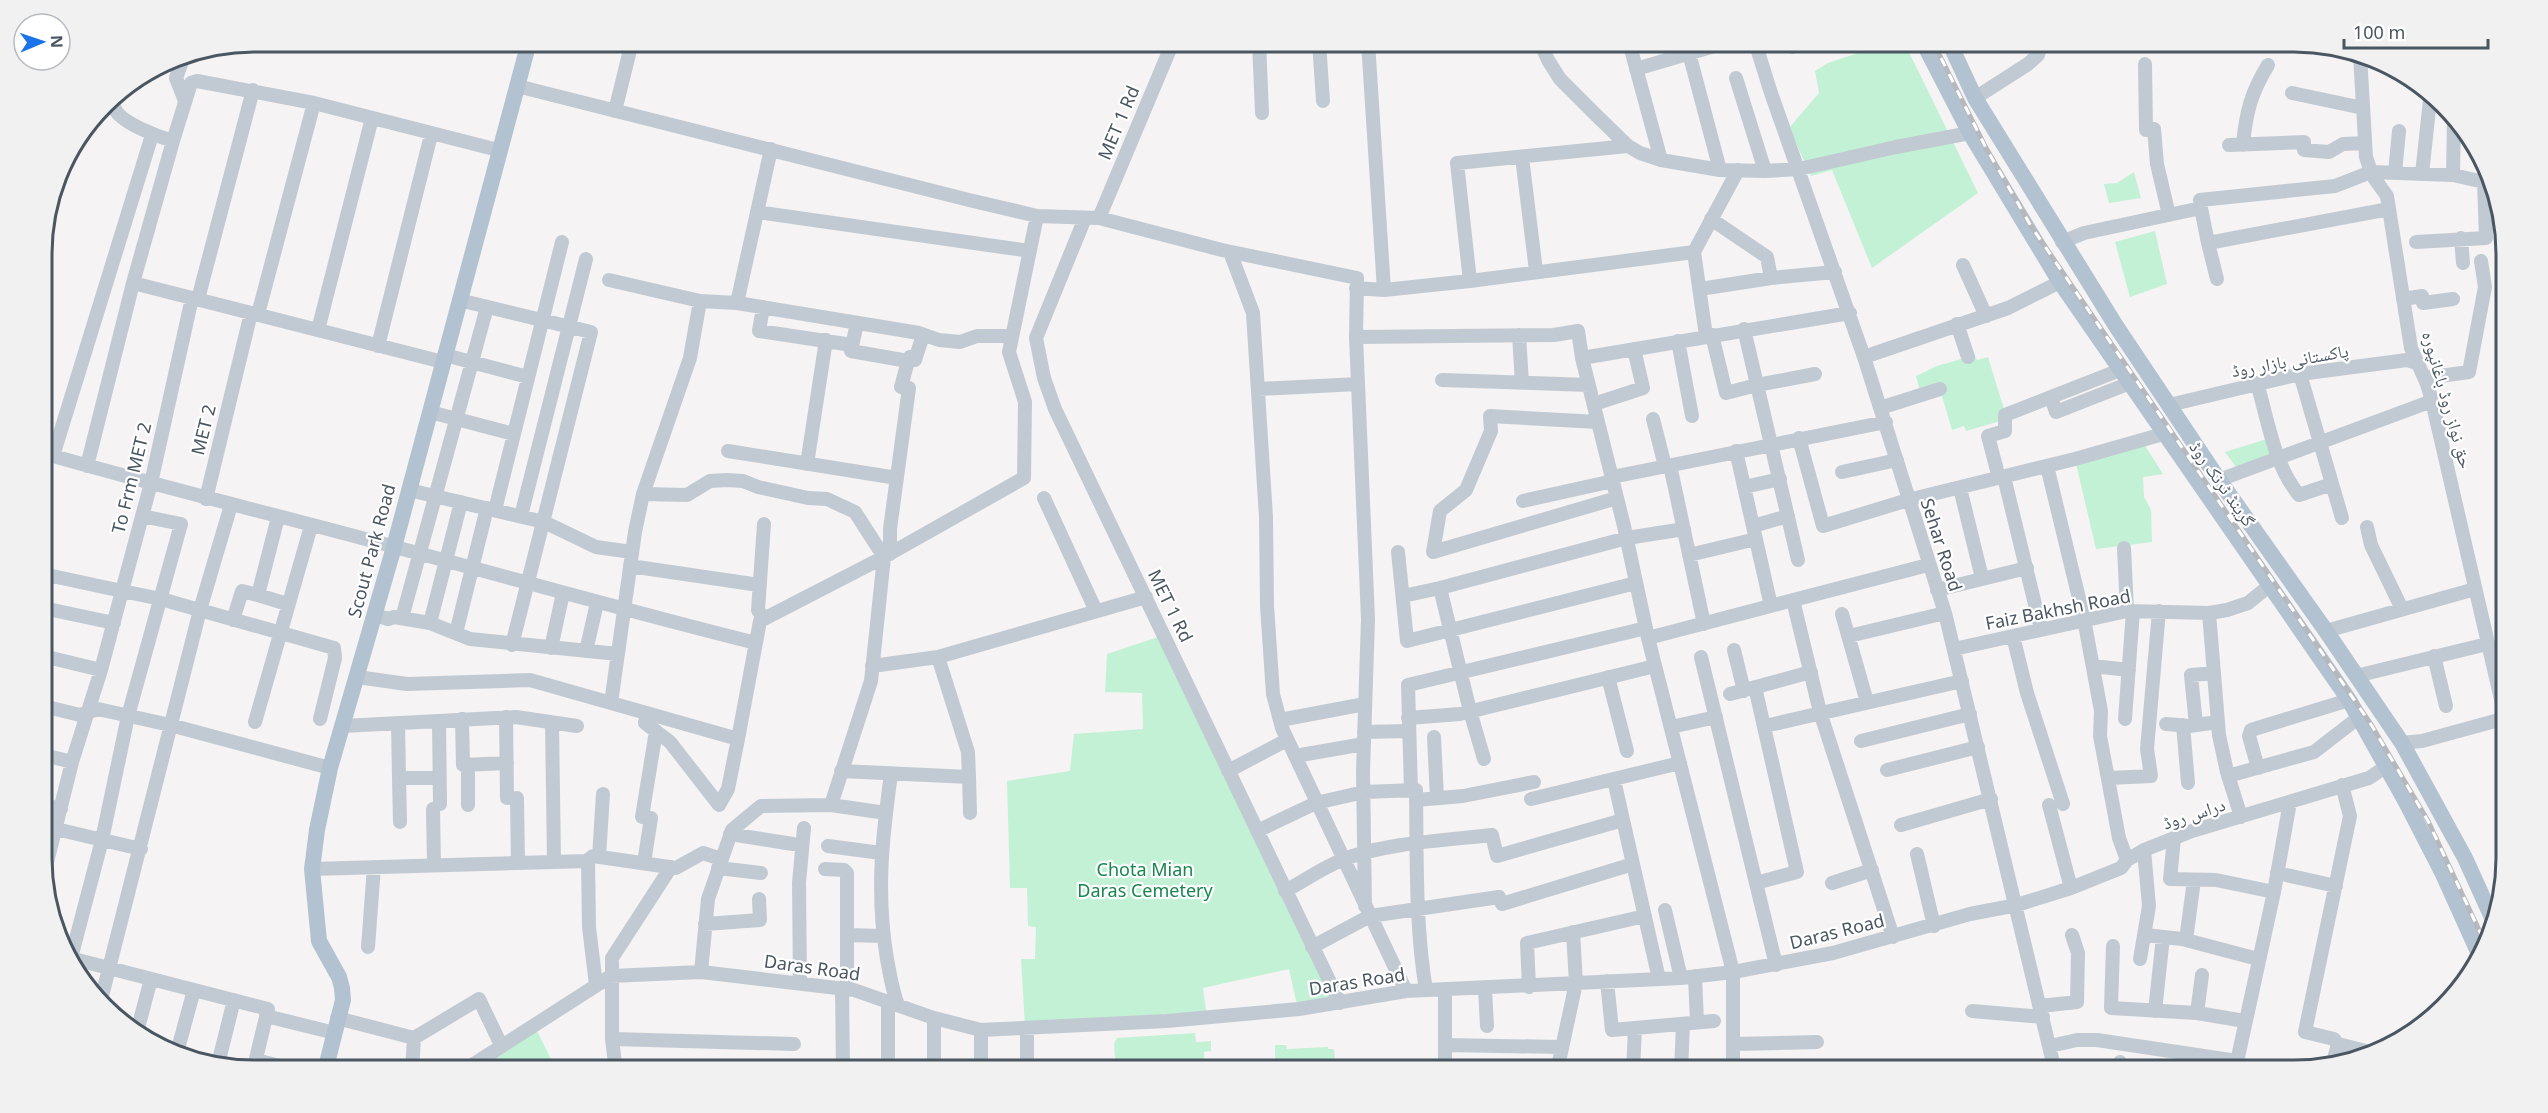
<svg xmlns="http://www.w3.org/2000/svg" width="2548" height="1113" viewBox="0 0 2548 1113" font-family="'Noto Sans','Noto Naskh Arabic',sans-serif">
  <rect width="100%" height="100%" fill="#f5f3f3"/>
  <path fill="#c3f1d5" d="M1891,42H1904L1978,193L1872,268L1832,170L1811,176L1789,128L1819,93L1815,71L1828,63Z
    M2134,172L2141,198L2109,203L2104,184L2117,183Z
    M2155,231L2167,284L2130,297L2115,242Z
    M1975,355L1977,360L1988,357L2007,419L1966,431L1964,426L1952,430L1940,389L1921,395L1916,376L1937,366Z
    M2270,438L2277,457L2239,471L2225,452Z
    M2142,441L2163,474L2143,477L2144,497L2151,510L2152,542L2096,549L2075,459Z
    M1158,637L1336,1001L1297,1005L1289,969L1203,988L1206,1011L1025,1026L1021,959H1035L1036,927L1028,926L1027,888H1010L1007,781L1070,771L1074,734L1143,729L1142,693L1105,692L1107,654Z
    M535,1027L557,1071H469Z
    M1195,1033L1196,1042L1211,1041V1051L1204,1052V1061H1210V1068L1241,1067V1071H1116L1114,1044L1117,1038Z
    M1275,1045H1286L1287,1049L1328,1047V1049H1334L1335,1060H1343V1071H1313V1065L1275,1066Z
    M1106,1065V1071H1077L1078,1066Z"/>
  <g fill="none" stroke-linecap="round" stroke-linejoin="round">
    <path stroke="#c1cad2" stroke-width="14" d="M1259,42L1262,113
      M1319,42L1323,101
      M1368,42L1384,290
      M1540,42L1548,60L1560,79L1597,116L1628,146L1640,153L1661,160L1720,170L1765,171L1799,169L1896,147L1970,133
      M1629,42L1661,160
      M1755,42L1771,93L1864,357L1945,613L2055,1071
      M1792,47L1808,42
      M1689,53L1720,170
      M2360,55L2366,157L2372,175L2387,196L2411,348L2427,384L2432,401L2506,721
      M184,56L176,78L185,101
      M2145,64L2146,130L2154,129L2157,164L2169,215
      M1636,69L1728,42
      M1736,78L1765,171
      M517,86L969,200L1037,216L1099,218L1222,250L1357,278L1356,337L1368,619L1363,772L1365,906
      M2292,93L2363,108
      M114,95C114,99 113,105 115,109C121,123 159,137 173,141L133,283L443,362
      M1975,98L2028,64L2038,55L2042,42
      M615,111L632,42
      M173,141L191,83L197,81L314,103L498,150
      M2229,145L2304,142V150L2329,152L2343,144L2365,143
      M2243,145C2246,112 2251,93 2268,65
      M1522,157L1536,271
      M2395,173L2399,131
      M2422,174L2430,100
      M2453,175L2454,118
      M2201,208L2208,243L2389,209
      M757,212L1030,251
      M1085,218L1036,338L1044,378L1055,409L1340,1003
      M1099,218L1173,42
      M1711,219L1767,257L1771,278
      M2461,238L2463,263
      M2062,242L2084,233L2201,208L2200,200L2335,186L2371,172L2453,175L2484,182L2486,238L2416,242
      M2208,243L2217,279
      M1230,252L1253,313L1266,517L1267,606L1273,694L1282,728L1406,991
      M1963,265L1986,316
      M609,280L700,301L737,303L771,149
      M1470,281L1457,163L1628,146
      M1356,288L1384,290L1470,281L1694,252
      M1700,289L1771,278L1835,272
      M198,299L253,90
      M2403,299L2422,296L2423,303L2453,299
      M459,300L591,332L512,645
      M737,303L919,333L939,340L960,342L977,336H1012
      M763,307L759,331L852,345
      M258,314L314,103
      M857,323L851,351L908,361
      M1957,324L1968,357
      M1744,329L1798,560
      M318,330L372,118
      M1519,335L1522,383
      M1712,335L1726,393L1757,385L1815,374
      M1706,336L1694,252L1738,170
      M1356,337L1554,335L1578,331L1582,358L1624,526L1648,638L1733,972V1071
      M1678,341L1692,416
      M378,346L431,135
      M445,355L528,377
      M1864,357L2008,308L2060,282
      M1582,358L1850,313
      M2300,374L2342,518
      M2425,378L2469,372L2485,287L2481,261
      M1442,380L1589,385
      M2257,383C2268,420 2274,465 2299,495L2332,484
      M1258,389L1358,384
      M2051,397L2120,370
      M1594,404L1643,388L1634,349
      M2169,405L2300,374L2407,360L2417,363
      M1880,408L1940,389
      M430,412L514,434
      M1653,419L1665,466
      M1598,422L1490,416L1491,431L1466,490L1440,511L1433,552L1617,498
      M1799,438L1823,526L1908,500L2075,459L2163,434
      M728,451L897,478
      M1736,451L1771,606
      M43,453C160,487 278,515 395,547C515,579 635,613 756,643
      M53,456L152,135
      M807,464L826,340
      M1670,465L1704,624
      M87,466L133,283
      M2047,466L2084,619L2101,711L2100,736L2119,838L2127,860
      M1842,472L1897,460
      M1612,477L1886,422
      M2004,477L2041,629
      M1999,478L1988,436L2005,431V415L2051,397L2056,412L2130,383
      M2219,480L2432,401
      M1744,487L1780,479
      M1960,488L1982,578
      M409,490L544,522L596,547L632,552
      M1044,498L1096,611
      M206,499L251,313
      M1523,501L1613,481
      M495,510L562,242
      M521,516L586,259
      M1753,526L1788,516
      M2367,527L2371,545L2402,609
      M2124,548L2127,611
      M1398,552L1407,641L1636,583
      M890,554V529L909,388L901,387L908,361L910,357L915,360L923,335
      M1689,555L1756,539
      M630,566L759,585
      M43,574L122,591L151,483L192,298
      M1440,588L1627,538L1684,529
      M1937,590L2027,568
      M43,592L47,575
      M258,595L287,604
      M1403,596L1440,588L1470,711L1484,759
      M1793,600L1820,712L1893,937
      M43,608L114,623
      M2209,613L2219,735L2227,772L2241,817
      M1842,614L1867,702
      M375,615L388,619L394,617L430,623L470,639L618,654
      M402,618L487,307
      M764,619L758,610L764,524
      M233,620L242,591L258,595L278,517
      M430,623L461,502
      M2326,631L2475,589
      M456,633L487,508
      M1849,636L1945,613
      M2013,636L2027,693L2063,804
      M1648,638L1928,565
      M551,648L563,593
      M1954,649L2127,611L2209,613L2227,610L2248,603L2269,586
      M1734,650L1744,691
      M586,651L597,603
      M43,656L101,670
      M2434,656L2446,706
      M938,657L968,752L969,777
      M1701,657L1756,883
      M872,666L938,657L1146,597
      M2093,666L2129,670
      M2356,676L2487,644
      M357,677L407,684L530,680L738,739L760,621L884,557L855,512L827,499L808,498L758,487L743,481L727,480L710,481L687,495L643,494
      M1608,677L1627,751
      M1755,687L1797,872L1756,883L1776,965
      M1730,694L1811,672
      M611,703L635,532L643,494L690,358L700,301
      M43,706L80,715L98,709L170,725L330,768
      M647,713L645,723L670,742L719,805L728,789L738,739
      M506,717L507,798
      M1408,718L1460,714L1655,666
      M462,719L463,765L507,763
      M2125,719L2133,611
      M1280,720L1365,704
      M439,721L440,804
      M255,722L311,526
      M398,723L399,778H439
      M552,723L554,862
      M2166,724L2189,726L2218,722
      M2183,725L2188,783
      M2196,725L2191,675L2214,673
      M343,726L516,717L577,726
      M1765,726L1962,681
      M1671,727L1716,717
      M1364,732L1409,731
      M1434,737L1437,798
      M1861,741L1970,714
      M2402,743L2422,741L2506,718
      M44,755L72,762
      M1295,756L1364,744
      M468,764V805
      M2258,768L2249,736L2251,730L2349,700
      M1887,770L1978,747
      M841,771L969,777L970,813
      M1228,771L1287,740
      M891,774C882,839 876,894 887,959C890,975 892,990 898,1005
      M2228,776L2314,752L2358,718
      M399,778L400,822
      M2109,778L2151,776L2147,749L2159,611
      M1614,780L1659,979
      M2342,785L2350,816L2305,1032L2334,1039L2338,1044L2374,1053
      M1411,790L1408,685L1646,628
      M517,798L518,863
      M1531,799L1680,763
      M1416,800L1463,796L1534,782
      M44,805L61,809
      M831,805L886,813
      M2049,805L2071,888
      M433,809L434,865
      M1901,825L1991,799
      M56,829L141,849
      M1257,831L1316,803L1364,792L1416,790C1417,856 1415,925 1426,990
      M730,834L793,844
      M2174,838L2170,879L2216,880L2274,892
      M828,846L881,853
      M1917,854L1934,926
      M599,857L603,794
      M644,863L651,818L642,817L656,731
      M718,868L761,873
      M312,869L588,861
      M825,869L844,870L847,873V989
      M2277,873L2336,886
      M44,874L72,762L101,670L122,591L161,599L334,648L335,658L320,719
      M1832,883L1872,870
      M1285,891C1304,881 1322,868 1342,860C1383,843 1448,840 1492,835L1497,856L1623,820
      M1665,910L1681,978
      M705,924L760,920L759,899
      M847,935L883,936
      M2145,935L2182,939L2258,959
      M2186,940L2194,880
      M2113,946L2111,1008L2197,1013L2245,1021
      M368,947L374,867
      M1312,947L1370,916L1499,897L1502,904L1633,864
      M72,954L102,840L128,716L181,524L142,516
      M74,959L268,1009L253,1071
      M2140,959L2149,906L2144,850
      M701,972L854,990L934,1018L981,1030L1167,1021L1299,1009L1406,991L1681,978L1733,972L1833,953L1970,914L2017,905L2071,888L2121,868L2127,860L2144,850L2192,831L2369,778L2387,766
      M1695,976L1697,1022
      M1607,981L1612,1030L1714,1021
      M800,983L799,883L804,828
      M596,985L589,927L588,860L593,856L676,868L703,853L721,859
      M1529,987L1527,943L1645,916
      M842,989L843,1071
      M1445,989V1071
      M1485,989L1487,1026
      M101,1000L200,610L231,505
      M888,1001V1071
      M2040,1006L2077,1002L2078,953L2072,935
      M1972,1011L2043,1017
      M2155,1011L2163,937
      M2197,1013L2202,975
      M266,1016L335,1033
      M337,1018L414,1038
      M934,1018V1071
      M138,1028L151,979
      M1027,1028V1071
      M981,1030V1071
      M612,1039L794,1044
      M1733,1044L1817,1042
      M1445,1045L1562,1047
      M2050,1046L2077,1040H2097L2237,1061
      M176,1056L194,990
      M256,1060L299,1071
      M218,1064L234,1000
      M2332,1066L2338,1044
      M412,1071L414,1038L479,999L501,1045
      M463,1071L611,976L701,972L708,899L732,830L761,806L831,805L871,681L884,557L1024,478L1025,402L1009,352L1037,216
      M616,1071L612,1039V958L671,867
      M1557,1071L1576,983L1573,932
      M1633,1071L1635,1028
      M1681,1071L1683,1024
      M2119,1071L2120,1062
      M2235,1071L2274,892L2290,802"/>
    <path stroke="#b3c2d1" stroke-width="16" d="M1923,42L1970,133L2060,282L2349,700L2406,802L2442,872L2479,954
      M1949,42L1975,98L2116,326L2219,480L2326,631L2402,743L2465,858L2494,922
      M325,1071L343,1000L342,988L339,977L319,941L312,869L317,830L330,768L394,547L529,42"/>
    <g stroke="#b5b8bd" stroke-width="5">
      <path id="rail" d="M1933,42L1986,148L2031,226L2372,726L2428,821L2486,945"/>
    </g>
    <use href="#rail" stroke="#fff" stroke-width="3" stroke-dasharray="9" stroke-linecap="butt"/>
  </g>
  <g text-anchor="middle" stroke-width="4.5" stroke-linejoin="round" paint-order="stroke">
    <g font-size="18" fill="#4a5661" stroke="#fff">
      <text transform="translate(1119 123) rotate(-67)" y="6">MET 1 Rd</text>
      <text transform="translate(2290 361) rotate(-10)" y="6">پاکستانی بازار روڈ</text>
      <text transform="translate(2447 400) rotate(74)" y="6">حق نواز روڈ باغانپورہ</text>
      <text transform="translate(204 430) rotate(-76)" y="6">MET 2</text>
      <text transform="translate(132 478) rotate(-76)" y="6">To Frm MET 2</text>
      <text transform="translate(2222 484) rotate(55)" y="6">گرینڈ ٹرنک روڈ</text>
      <text transform="translate(1941 545) rotate(72)" y="6">Sehar Road</text>
      <text transform="translate(372 551) rotate(-75)" y="6">Scout Park Road</text>
      <text transform="translate(1170 606) rotate(64)" y="6">MET 1 Rd</text>
      <text transform="translate(2058 610) rotate(-11)" y="6">Faiz Bakhsh Road</text>
      <text transform="translate(2194 814) rotate(-18)" y="6">دراس روڈ</text>
      <text transform="translate(1837 932) rotate(-14)" y="6">Daras Road</text>
      <text transform="translate(812 968) rotate(8)" y="6">Daras Road</text>
      <text transform="translate(1357 982) rotate(-9)" y="6">Daras Road</text>
    </g>
    <g font-size="18" fill="#17864f" stroke="#fff">
      <text x="1145" y="876">Chota Mian<tspan x="1145" dy="21">Daras Cemetery</tspan></text>
    </g>
  </g>
  <path d="M0 0H2548V1113H0ZM254 52H2294A202 202 0 0 1 2496 254V858A202 202 0 0 1 2294 1060H254A202 202 0 0 1 52 858V254A202 202 0 0 1 254 52Z" fill="#f1f1f2" fill-rule="evenodd"/>
  <path fill="none" stroke="#4a5661" stroke-width="3" d="M254 52H2294A202 202 0 0 1 2496 254V858A202 202 0 0 1 2294 1060H254A202 202 0 0 1 52 858V254A202 202 0 0 1 254 52Z"/>
  <g transform="translate(42 42) rotate(88)"><circle r="28" fill="#ffffff" stroke="#b7bbc0" stroke-width="1.5"/>
  <path d="M0-4.5L10 22L0 15L-10 22Z" fill="#1a73e8"/>
  <text y="-9" font-size="16" font-weight="bold" text-anchor="middle" fill="#4a5661">N</text>
  </g>
  <path d="M2344 39v9h144v-9" fill="none" stroke="#4a5661" stroke-width="3"/>
  <text x="2353" y="39" font-size="18" fill="#4a5661" stroke="#ffffff" stroke-width="4.5" paint-order="stroke">100 m</text>
</svg>
